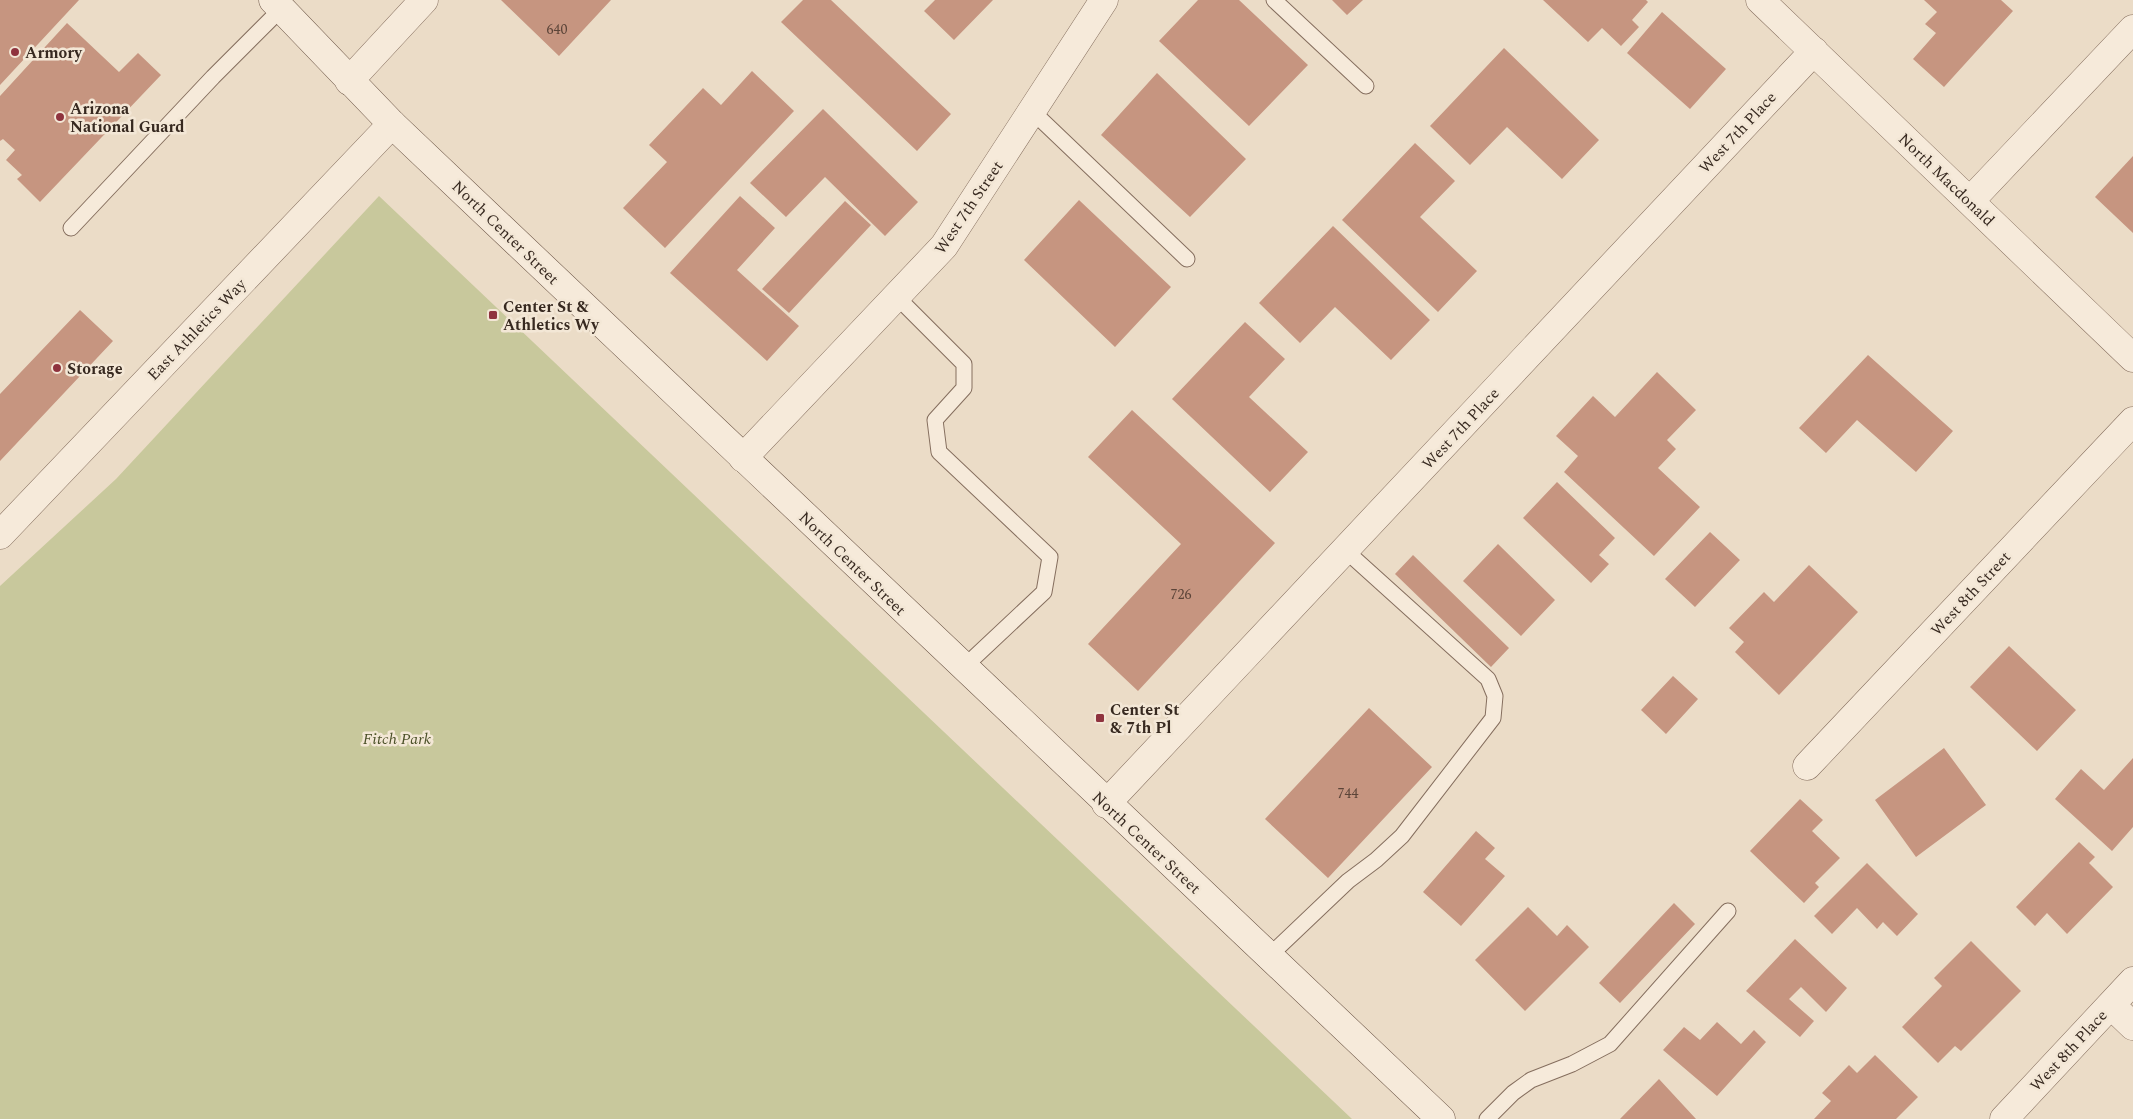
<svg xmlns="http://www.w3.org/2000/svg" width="2133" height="1119" viewBox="0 0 2133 1119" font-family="Spectral,serif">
  <rect width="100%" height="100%" fill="#ebdcc7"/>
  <path fill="#c8c89c" d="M379,196L1352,1119H0V586L116,479Z"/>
  <path fill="#c69580" d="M0,0H79L0,85Z
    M501,0H611L559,56Z
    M803,0H831L951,114L917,151L781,22Z
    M935,0H993L954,40L924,11Z
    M1198,0H1239L1308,65L1249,126L1159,41Z
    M1332,0H1363L1347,15Z
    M1543,0H1646L1648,2L1632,20L1639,27L1621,46L1602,28L1588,42Z
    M1924,0H2001L2013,11L1944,87L1913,59L1936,33L1925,24L1937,12Z
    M1662,12L1726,69L1690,109L1627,53Z
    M67,23L119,72L138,53L161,75L40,202L17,179L22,175L6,160L15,150L3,139L0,141V96Z
    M1504,48L1599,140L1562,179L1507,127L1470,165L1430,126Z
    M752,71L794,111L665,248L623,208L667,162L649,145L703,88L721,105Z
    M1157,73L1246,159L1190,217L1101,135Z
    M823,109L918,202L885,236L825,177L786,217L750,183Z
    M1415,143L1455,181L1420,217L1477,271L1438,312L1342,220Z
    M2133,156V233L2095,197Z
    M740,196L775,228L737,270L799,326L767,361L670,273Z
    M1079,200L1171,287L1115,347L1024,260Z
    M845,201L871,225L789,313L762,289Z
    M1333,226L1430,320L1391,360L1335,307L1300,343L1259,303Z
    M80,310L113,341L0,461V394Z
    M1245,322L1285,359L1249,397L1308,452L1270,492L1172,399Z
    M1868,355L1953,431L1916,472L1857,420L1826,453L1799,428Z
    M1657,372L1696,410L1667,440L1676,449L1658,468L1700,507L1654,556L1564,472L1578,456L1556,436L1593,396L1615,417Z
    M1132,410L1275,543L1138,691L1088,644L1181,544L1088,457Z
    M1557,482L1615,538L1599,555L1609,564L1591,583L1523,518Z
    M1710,532L1740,560L1695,607L1665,579Z
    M1498,544L1555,600L1521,636L1463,581Z
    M1413,555L1509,648L1491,667L1395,574Z
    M1809,565L1858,612L1779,695L1735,652L1744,642L1729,628L1764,592L1774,602Z
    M2009,646L2076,710L2037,751L1970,687Z
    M1673,676L1698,699L1666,734L1641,710Z
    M1369,708L1432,767L1328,878L1265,819Z
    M1944,748L1986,805L1916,857L1875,800Z
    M2133,758V827L2112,851L2055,799L2081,769L2104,790Z
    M1800,799L1823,820L1812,831L1840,858L1815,883L1819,887L1804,903L1750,851Z
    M1476,831L1495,848L1485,859L1505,876L1461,926L1423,892Z
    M2079,842L2095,857L2089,863L2113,887L2067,934L2047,913L2035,926L2016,907Z
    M1867,863L1918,914L1897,936L1883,922L1877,929L1857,908L1832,934L1814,916Z
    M1674,903L1695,924L1620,1003L1599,983Z
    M1528,907L1557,936L1567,925L1589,947L1525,1011L1475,960Z
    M1795,939L1847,988L1826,1012L1801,987L1789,999L1814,1021L1800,1037L1746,991Z
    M1971,941L2021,991L1961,1051L1955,1046L1938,1063L1902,1027L1942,986L1934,978Z
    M1717,1022L1741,1044L1754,1030L1766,1042L1717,1096L1663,1050L1684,1027L1700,1040Z
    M1875,1055L1918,1097L1896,1119H1814L1831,1101L1822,1093L1849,1065L1857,1073Z
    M1659,1079L1696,1119H1620Z"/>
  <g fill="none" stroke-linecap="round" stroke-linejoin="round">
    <g stroke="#856e5e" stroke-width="17">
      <path id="lane" d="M1274,0L1366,86
        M1032,111L1187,259
        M71,228L213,77L281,9
        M896,296L964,364V388L935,420L939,452L1050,557L1044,592L963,668
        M1268,957L1348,881L1376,860L1402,836L1493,718L1495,696L1488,679L1345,550
        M1487,1119L1513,1093L1531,1080L1572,1064L1610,1044L1728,911"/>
    </g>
    <g stroke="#856e5e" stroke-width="29">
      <path id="street" d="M1760,0L2133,358
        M349,81L424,0
        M1970,201L2133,29
        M743,458L944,246L1104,0
        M0,535L392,124
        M1807,766L2133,421
        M1106,804L1814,51
        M2111,1005L2133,1026
        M2004,1119L2133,981"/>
    </g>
    <g stroke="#675041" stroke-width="29">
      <path id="secondary" d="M273,0L392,124L1441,1119"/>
    </g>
    <use href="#lane" stroke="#f6eada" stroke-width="15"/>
    <use href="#street" stroke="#f6eada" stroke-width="28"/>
    <use href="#secondary" stroke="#f6eada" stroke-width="28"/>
  </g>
  <g fill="#8f333e" stroke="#f3e7d6" stroke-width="2">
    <circle cx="15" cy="52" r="5"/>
    <circle cx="60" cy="117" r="5"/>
    <rect x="488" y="310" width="10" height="10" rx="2.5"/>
    <circle cx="57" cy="368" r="5"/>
    <rect x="1095" y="713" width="10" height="10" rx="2.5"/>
  </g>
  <g text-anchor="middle" stroke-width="5" stroke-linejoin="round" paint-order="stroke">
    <g font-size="14" fill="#5b4438">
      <text x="557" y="34">640</text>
      <text x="1181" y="599">726</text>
      <text x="1348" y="798">744</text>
    </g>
    <g font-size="16" font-weight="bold" fill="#372920" stroke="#f3e7d6" text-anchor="start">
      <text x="25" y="58">Armory</text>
      <text x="70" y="114">Arizona<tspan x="70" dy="18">National Guard</tspan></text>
      <text x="503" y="312">Center St &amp;<tspan x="503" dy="18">Athletics Wy</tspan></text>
      <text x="67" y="374">Storage</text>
      <text x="1110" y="715">Center St<tspan x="1110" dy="18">&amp; 7th Pl</tspan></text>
    </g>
    <g font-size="16" fill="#372920" stroke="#f3e7d6">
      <text transform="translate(1737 132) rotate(-47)" y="6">West 7th Place</text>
      <text transform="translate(1947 179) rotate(44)" y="6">North Macdonald</text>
      <text transform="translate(968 207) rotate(-56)" y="6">West 7th Street</text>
      <text transform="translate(506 232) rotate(44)" y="6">North Center Street</text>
      <text transform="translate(196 329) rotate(-46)" y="6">East Athletics Way</text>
      <text transform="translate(1460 428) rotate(-47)" y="6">West 7th Place</text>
      <text transform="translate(853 563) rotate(44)" y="6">North Center Street</text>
      <text transform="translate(1970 593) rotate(-47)" y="6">West 8th Street</text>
      <text transform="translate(1147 842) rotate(43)" y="6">North Center Street</text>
      <text transform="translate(2068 1050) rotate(-47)" y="6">West 8th Place</text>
    </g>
    <g font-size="16" font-style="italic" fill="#4c5129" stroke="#f3e7d6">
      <text x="397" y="744">Fitch Park</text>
    </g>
  </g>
</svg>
